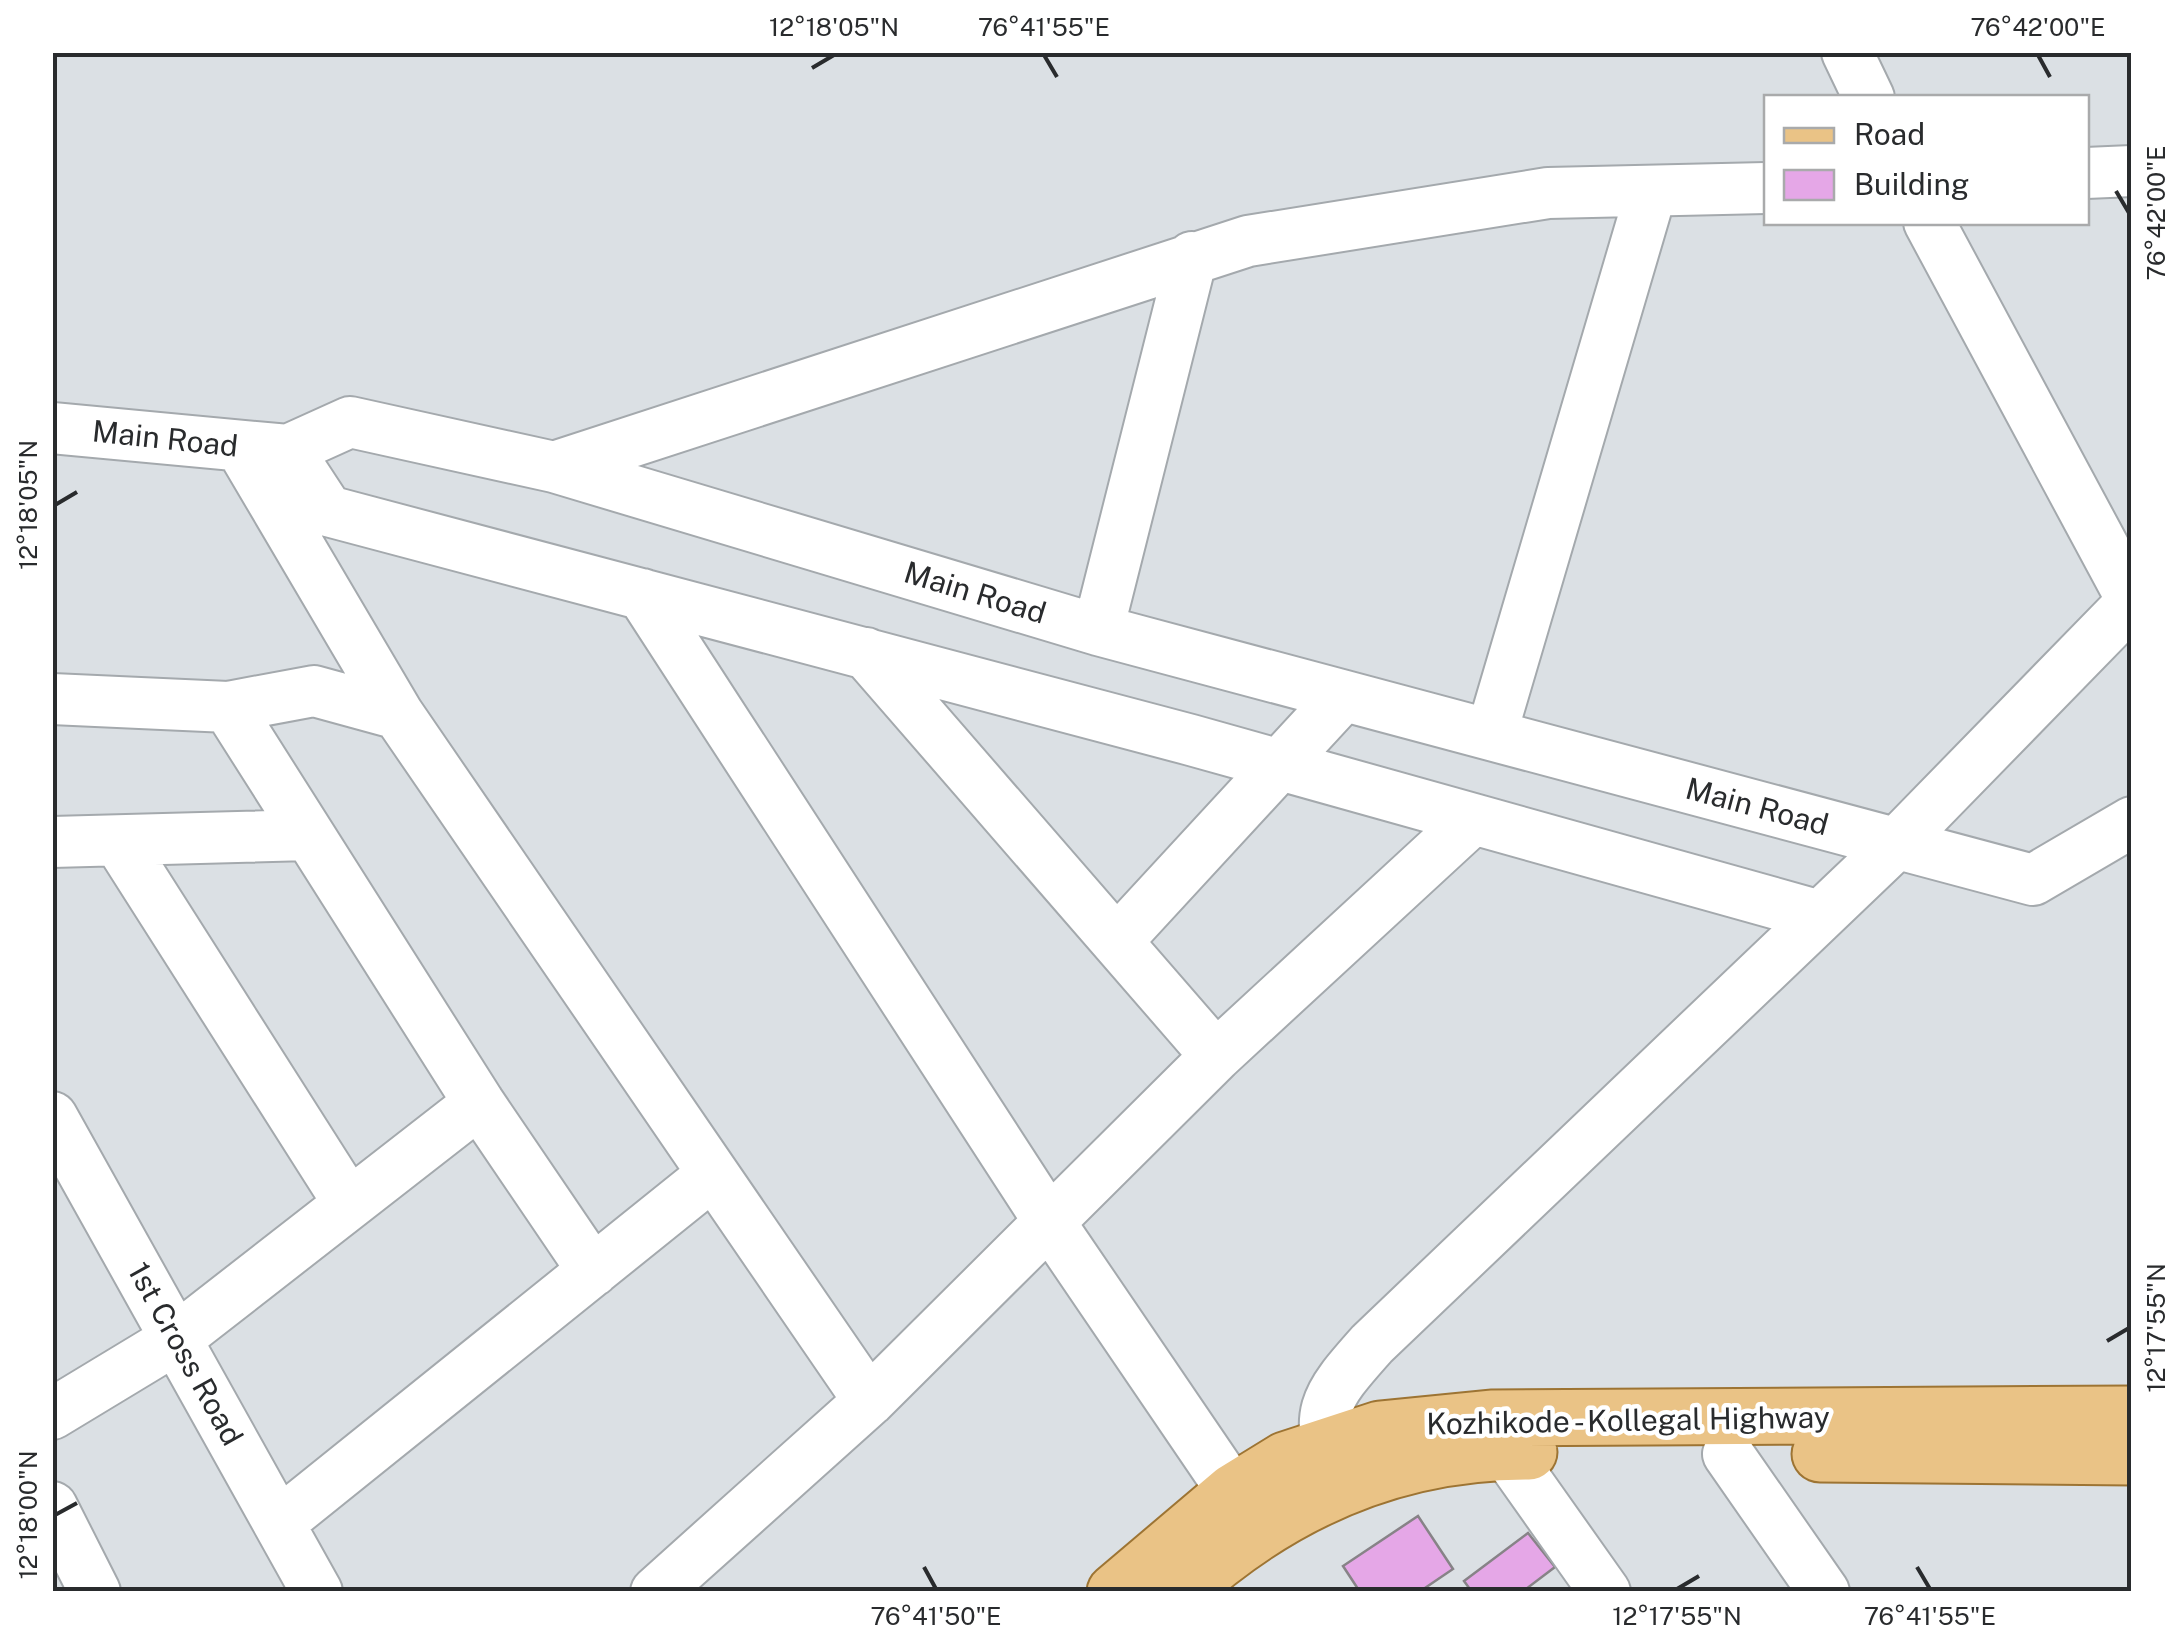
<svg xmlns="http://www.w3.org/2000/svg" width="2184" height="1644" viewBox="0 0 2184 1644" font-family="'Public Sans',sans-serif">
  <rect width="100%" height="100%" fill="#dbe0e4"/>
  <path fill="#e5a7e7" stroke="#878387" stroke-width="2.5" d="M1418,1516L1453,1569L1419,1592H1360L1343,1566Z
    M1528,1533L1555,1567L1522,1592H1472L1464,1581Z"/>
  <g fill="none" stroke-linecap="round" stroke-linejoin="round">
    <g stroke="#a4a9ad" stroke-width="54">
      <path id="minor" d="M1847,52L1869,98
        M2086,173L2132,171
        M1929,222L2132,600
        M52,428L288,450L350,422L554,467L1098,630L2033,880L2132,822
        M240,446L398,714L869,1401
        M288,450L328,511L1191,740L1820,916
        M554,467L1248,241L1548,193L1766,188
        M642,594L1050,1223L1233,1492
        M1098,630L1192,257
        M866,653L1216,1056
        M52,699L228,707L314,691L398,714
        M228,707L479,1103L593,1271
        M1491,735L1651,192
        M52,842L309,835
        M119,842L348,1202
        M1117,941L1343,696
        M52,1117L317,1592
        M52,1414L176,1339L479,1103
        M1493,1423L1506,1452L1605,1592
        M1728,1454L1824,1592
        M1337,1484C1314,1411 1322,1400 1372,1344L1895,845L2132,602
        M52,1507L95,1592
        M279,1523L713,1174
        M656,1592L869,1401L1216,1056L1473,819"/>
    </g>
    <g stroke="#9d7433" stroke-width="59">
      <path id="major" d="M1820,1454L2132,1457
        M1115,1592L1233,1492L1285,1460L1380,1429L1491,1418L2132,1414
        M1182,1592C1279,1504 1395,1451 1529,1452"/>
    </g>
    <use href="#minor" stroke="#fff" stroke-width="50"/>
    <use href="#major" stroke="#eac386" stroke-width="55"/>
  </g>
  <path fill="none" stroke="#292b2d" stroke-width="4" d="M1044,55L1057,77M2038,55L2050,77M812,68L834,55M2116,191L2129,213M55,505L77,492M2107,1341L2129,1328M55,1515L77,1503M924,1567L936,1589M1917,1567L1930,1589M1677,1589L1699,1576"/>
  <g text-anchor="middle" stroke-width="9" stroke-linejoin="round" paint-order="stroke">
    <g font-size="30" fill="#292b2d" stroke="#fff">
      <text transform="translate(165 439) rotate(6)" y="10">Main Road</text>
      <text transform="translate(975 593) rotate(17)" y="10">Main Road</text>
      <text transform="translate(1757 807) rotate(15)" y="10">Main Road</text>
      <text transform="translate(185 1354) rotate(61)" y="10">1st Cross Road</text>
      <text transform="translate(1628 1421) rotate(-1)" y="10">Kozhikode - Kollegal Highway</text>
    </g>
  </g>
  <rect width="2184" height="1644" fill="none" stroke="#ffffff" stroke-width="110"/>
  <rect x="1764" y="95" width="325" height="130" fill="#ffffff" stroke="#a9aaab" stroke-width="2.5"/>
  <rect x="1784" y="128" width="50" height="15" fill="#eac386" stroke="#a9aaab" stroke-width="2.5"/>
  <text x="1854" y="145" font-size="30" fill="#292b2d">Road</text>
  <rect x="1784" y="170" width="50" height="30" fill="#e5a7e7" stroke="#a9aaab" stroke-width="2.5"/>
  <text x="1854" y="195" font-size="30" fill="#292b2d">Building</text>
  <rect x="55" y="55" width="2074" height="1534" fill="none" stroke="#292b2d" stroke-width="4"/>
  <g font-size="25" text-anchor="middle" fill="#292b2d">
    <text x="834" y="36">12°18'05"N</text>
    <text x="1044" y="36">76°41'55"E</text>
    <text x="2038" y="36">76°42'00"E</text>
    <text transform="translate(2156 213) rotate(-90)" y="9">76°42'00"E</text>
    <text transform="translate(28 505) rotate(-90)" y="9">12°18'05"N</text>
    <text transform="translate(2156 1328) rotate(-90)" y="9">12°17'55"N</text>
    <text transform="translate(28 1515) rotate(-90)" y="9">12°18'00"N</text>
    <text x="936" y="1625">76°41'50"E</text>
    <text x="1677" y="1625">12°17'55"N</text>
    <text x="1930" y="1625">76°41'55"E</text>
  </g>
</svg>
